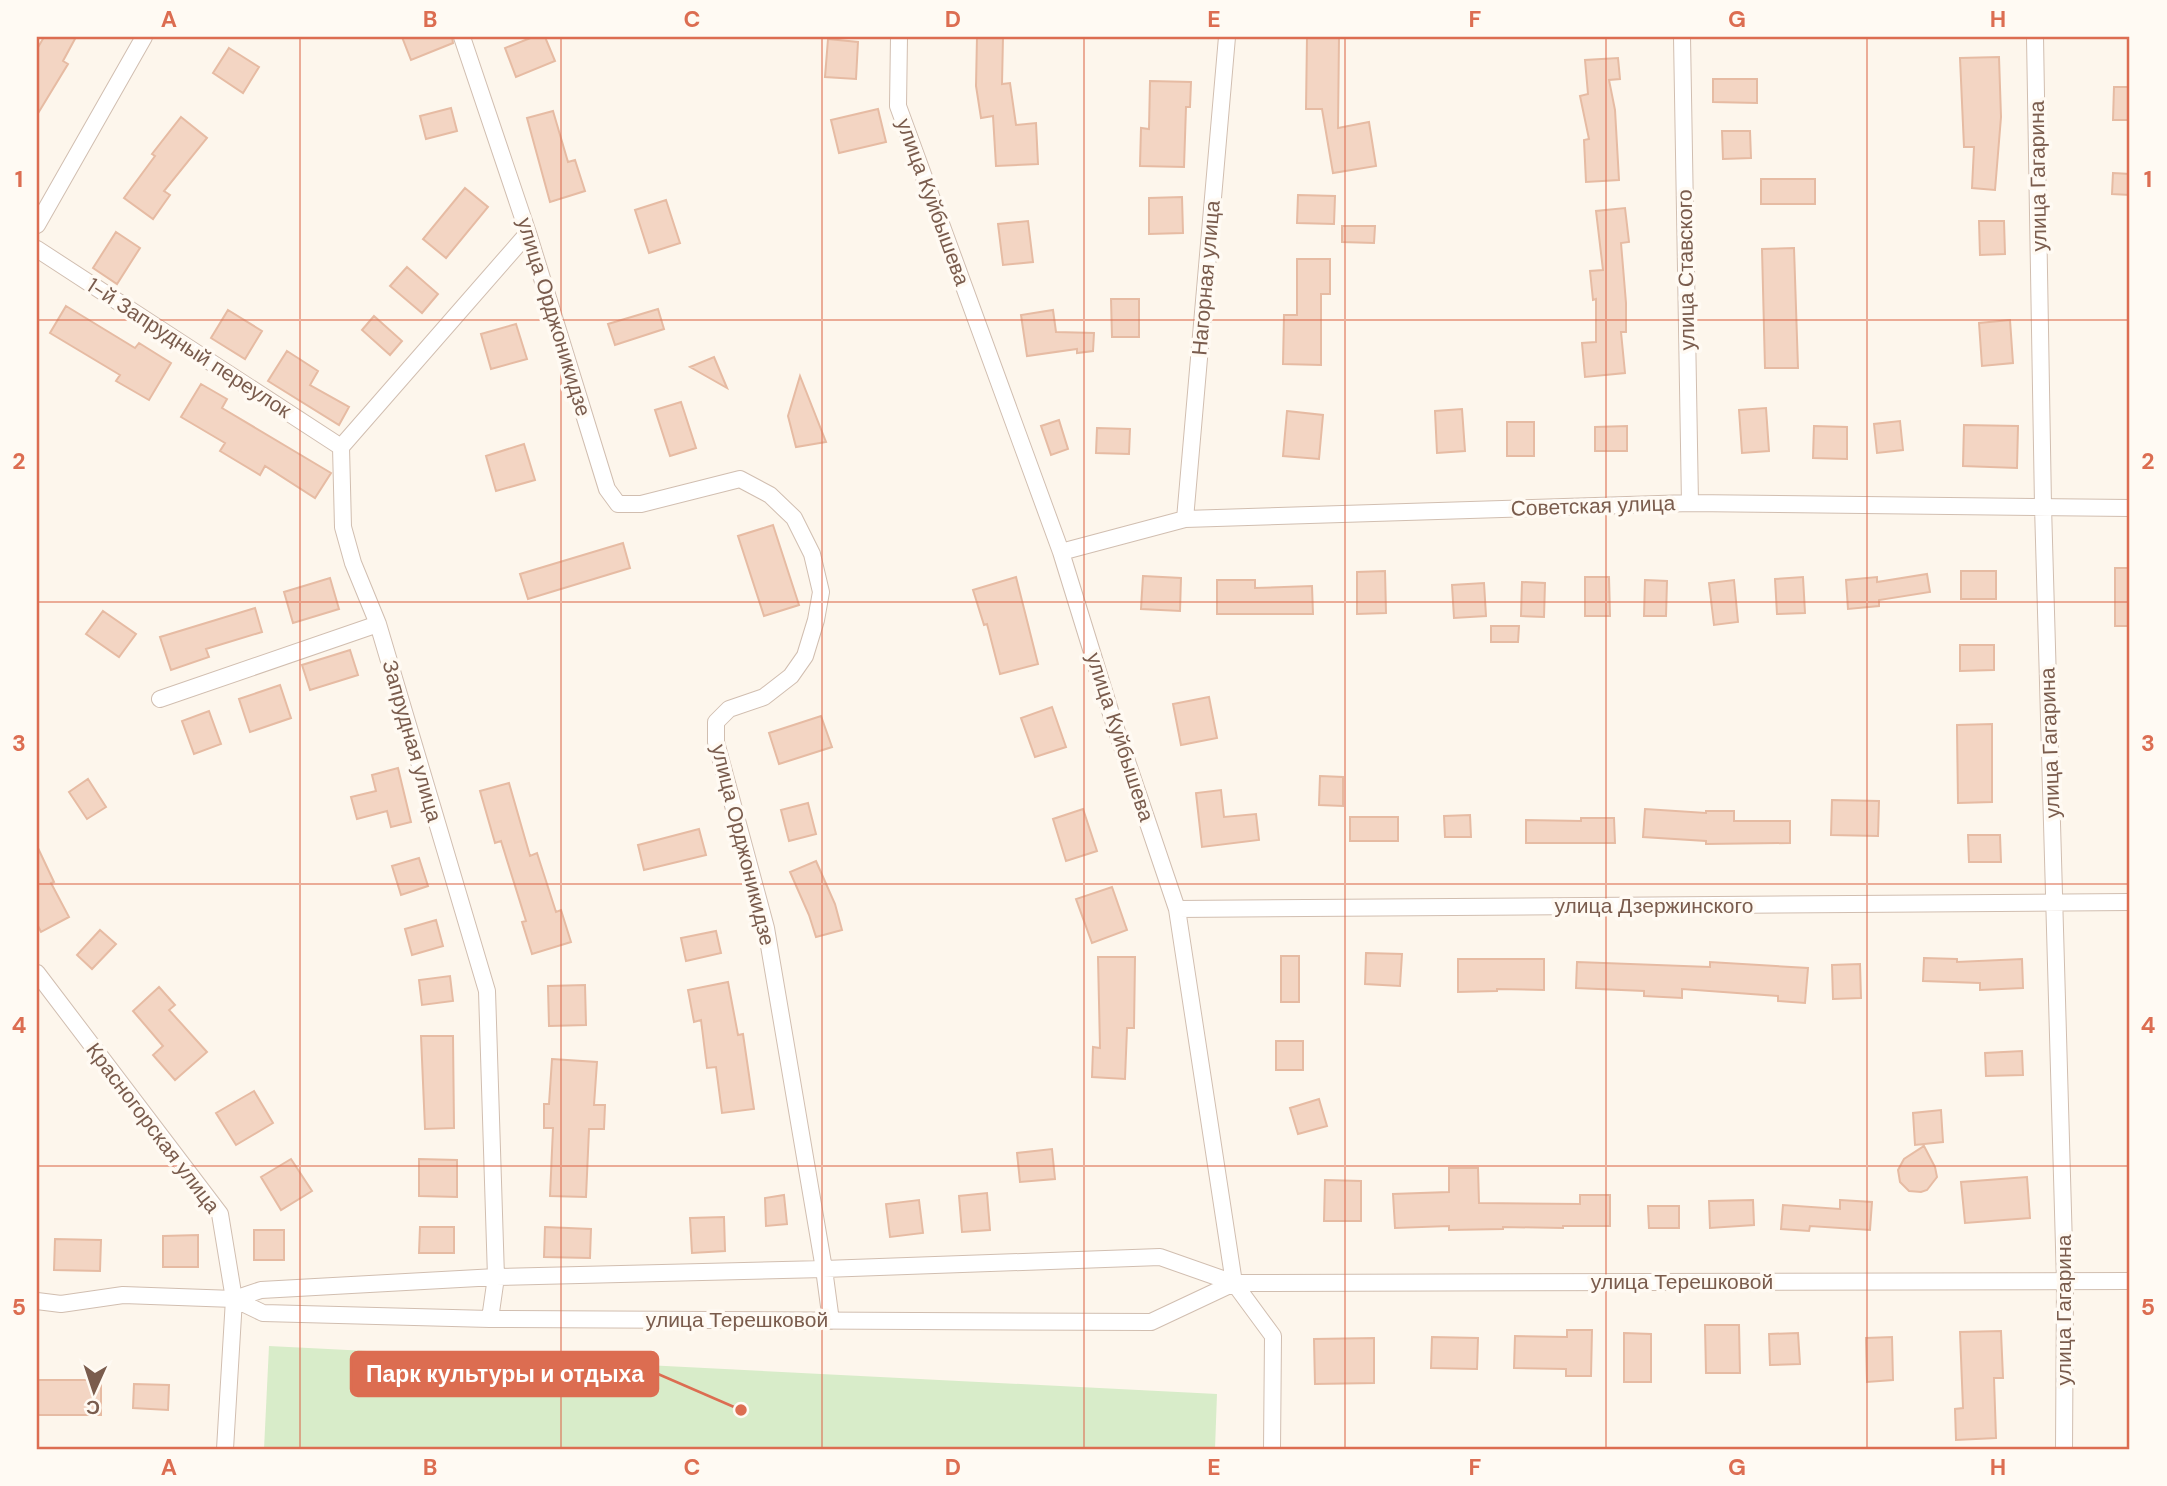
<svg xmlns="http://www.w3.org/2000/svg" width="2167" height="1486" viewBox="0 0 2167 1486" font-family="'DM Sans',sans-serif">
  <rect width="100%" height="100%" fill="#fdf6ec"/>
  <path fill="#d8ecc9" d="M269,1346L1217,1394L1215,1449H264Z"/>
  <path fill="#f3d5c3" stroke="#e6bba3" stroke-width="2" d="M44,37H76L63,61L68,64L37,115V49Z
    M402,37H452L453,43L411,60Z
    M533,37H545L555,61L516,77L505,48Z
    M977,37H1003L1002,84L1010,83L1016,125L1036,123L1038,164L996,166L993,116L981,118L976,86Z
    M1307,37H1339L1338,128L1369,122L1376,166L1333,173L1322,109H1306Z
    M828,39L858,42L856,79L825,77Z
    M229,48L259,67L243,93L213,73Z
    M1999,57L2001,117L1995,190L1972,188L1974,147H1964L1960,58Z
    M1618,58L1620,79L1609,80L1615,110L1619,180L1586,182L1584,140L1589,139L1580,96L1588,94L1585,60Z
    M1713,79H1757V103L1713,102Z
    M1150,81L1191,82L1190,107H1186L1184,167L1140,166L1141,128L1149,129Z
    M2114,87H2130V120H2113Z
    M451,108L457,131L426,139L420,116Z
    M878,109L886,142L839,153L831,120Z
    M553,111L568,162L575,160L585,191L550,202L527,118Z
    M181,117L207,138L164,191L170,195L153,219L124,198L155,156L152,154Z
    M1722,131H1750L1751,158L1723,159Z
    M2113,173L2130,174V195L2112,194Z
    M1761,179H1815V204H1761Z
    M465,188L488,207L446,258L423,239Z
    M1298,195L1335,196L1334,224L1297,223Z
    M1182,197L1183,233L1149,234V198Z
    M666,200L680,243L649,253L635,210Z
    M1625,208L1629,242L1621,243L1626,303V332H1621L1625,373L1585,377L1582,343L1596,342V299L1593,300L1590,271L1603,270L1596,211Z
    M1028,221L1033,262L1003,265L998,224Z
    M1979,221H2004L2005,254L1980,255Z
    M1342,226H1375L1374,243L1342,242Z
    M116,232L140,248L117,284L93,268Z
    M1794,248L1798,368H1765L1762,249Z
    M1297,259H1330V294H1321V365L1283,364L1284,315H1297Z
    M407,267L438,294L422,313L390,286Z
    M1111,299H1139V337H1112Z
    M66,306L135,348L139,343L171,363L149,400L116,381L120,375L50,333Z
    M658,309L664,329L615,345L608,324Z
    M228,310L262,331L245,359L211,338Z
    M1053,310L1056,332L1094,333L1093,351L1077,353V349L1027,356L1021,315Z
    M374,316L402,341L390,355L362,330Z
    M2010,320L2013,363L1982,366L1979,323Z
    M516,324L527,359L491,369L481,334Z
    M287,351L318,371L310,385L349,407L339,425L268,381Z
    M714,357L727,388L690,367Z
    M800,376L826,442L796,447L788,416Z
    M201,384L227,399L222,408L331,473L315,498L265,466L260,475L220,451L225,443L181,417Z
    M681,402L696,448L670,456L655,410Z
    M1766,408L1769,451L1742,453L1739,410Z
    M1462,409L1465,451L1437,453L1435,411Z
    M1287,411L1323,415L1319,459L1283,456Z
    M1059,420L1068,449L1051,455L1041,426Z
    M1900,421L1903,450L1877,453L1874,424Z
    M1507,422H1534V456H1507Z
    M1964,425L2018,426L2017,468L1963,466Z
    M1627,426V451H1595V427Z
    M1814,426L1847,427V459L1813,458Z
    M1097,428L1130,429L1129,454L1096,453Z
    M524,444L535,480L496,491L486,456Z
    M773,525L799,605L764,616L738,536Z
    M623,543L630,568L528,599L520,574Z
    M2115,568H2130V626H2115Z
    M1385,571L1386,613L1357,614V572Z
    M1961,571H1996V599H1961Z
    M1927,574L1930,592L1879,600V606L1848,609L1846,580L1877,577V582Z
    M1143,576L1181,578L1180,611L1141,609Z
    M1016,577L1038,664L1000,674L987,624L984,625L973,590Z
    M1585,577H1609L1610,616H1585Z
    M1803,577L1805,613L1777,614L1775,579Z
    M330,578L339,609L293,623L284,592Z
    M1217,580H1255V588L1312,586L1313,614H1217Z
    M1645,580L1667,581L1666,616H1644Z
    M1734,580L1738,622L1714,625L1709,583Z
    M1522,582L1545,583L1544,617L1521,616Z
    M1484,583L1486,616L1454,618L1452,585Z
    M255,608L262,632L206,649L209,657L171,670L160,637Z
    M103,611L136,634L119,657L86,634Z
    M1491,626H1519L1518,642H1491Z
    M1960,645H1994V670L1960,671Z
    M350,650L358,675L310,690L302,665Z
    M280,685L291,718L250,732L239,699Z
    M1209,697L1217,738L1181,745L1173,704Z
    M1052,707L1066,747L1035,757L1021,718Z
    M209,711L221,744L194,754L182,721Z
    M821,716L832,747L779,764L769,733Z
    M1992,724V802L1958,803L1957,725Z
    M398,768L411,822L391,827L387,811L357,819L351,797L376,791L372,775Z
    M1320,776L1343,777V806L1319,805Z
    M88,779L106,807L87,819L69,792Z
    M509,783L530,856L537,853L556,912L561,910L571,942L532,954L522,922L526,921L501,841L495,843L480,791Z
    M1221,790L1224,817L1256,814L1259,840L1202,847L1196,793Z
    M1832,800L1879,801L1878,836L1831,835Z
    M808,803L816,834L789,841L781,810Z
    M1083,809L1097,851L1066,861L1053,819Z
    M1645,809L1706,813V811H1734V821H1790V843L1706,844V841L1643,837Z
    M1470,815L1471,837H1445L1444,816Z
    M1350,817H1398V841H1350Z
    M1581,818H1614L1615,843H1526V820L1581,821Z
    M699,829L706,855L644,870L638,845Z
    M1968,835H2000L2001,862H1969Z
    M37,846L54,882L51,883L69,917L41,932L37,924Z
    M419,858L428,886L401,895L392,866Z
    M816,861L835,904L842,930L816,937L809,915L790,872Z
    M1112,887L1127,930L1092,943L1076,899Z
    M436,920L443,946L412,955L405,929Z
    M100,930L116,944L92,969L77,955Z
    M716,931L721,953L686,961L681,938Z
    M1366,953L1402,954L1400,986L1365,984Z
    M1281,956H1299V1002H1281Z
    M1098,957H1135L1134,1028H1127L1125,1079L1092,1077L1093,1047L1100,1048Z
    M1924,958L1957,959V962L2022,959L2023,988L1980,990V983L1923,981Z
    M1458,959H1544V990L1497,989V991L1458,992Z
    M1577,962L1710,967V962L1808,968L1805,1003L1778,1001V996L1682,989V998L1644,996V991L1576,988Z
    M1860,964L1861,998L1833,999L1832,965Z
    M450,976L453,1001L422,1005L419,980Z
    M728,982L738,1035L743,1034L754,1109L722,1113L716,1067L707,1068L701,1020L694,1022L688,990Z
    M585,985L586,1025L549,1026L548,986Z
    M159,987L175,1005L169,1010L207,1052L175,1080L153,1055L163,1046L133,1011Z
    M421,1036H453L454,1128L425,1129Z
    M1276,1041H1303V1070H1276Z
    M2022,1051L2023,1075L1986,1076L1985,1053Z
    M552,1059L597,1062L594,1105H605L604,1129H589L586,1197L550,1196L553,1128H544V1104H549Z
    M254,1091L273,1123L236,1145L216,1113Z
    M1319,1099L1327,1126L1298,1134L1290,1108Z
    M1941,1110L1943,1142L1915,1145L1913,1113Z
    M1924,1146L1935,1167L1937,1177L1927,1190L1921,1192L1909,1191L1900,1182L1898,1170L1904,1159Z
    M1052,1149L1055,1179L1020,1182L1017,1153Z
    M291,1159L312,1191L281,1210L261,1177Z
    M419,1159L457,1160V1197L419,1196Z
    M1449,1168H1478L1479,1203L1580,1204V1195H1610V1226H1563V1228L1503,1227V1229L1449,1230V1226L1395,1228L1393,1194L1449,1192Z
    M2027,1177L2030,1218L1965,1223L1961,1182Z
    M1325,1180L1361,1181V1221H1324Z
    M987,1193L990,1230L962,1232L959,1196Z
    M784,1195L787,1224L766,1226L765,1198Z
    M919,1200L923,1233L890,1237L886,1204Z
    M1753,1200L1754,1225L1710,1228L1709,1201Z
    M1840,1200L1872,1202L1870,1230L1810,1226L1809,1231L1781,1229L1783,1205L1840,1209Z
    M1648,1206H1679V1228H1649Z
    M724,1217L725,1251L692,1253L690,1218Z
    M420,1227H454V1253H419Z
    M545,1227L591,1229L590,1258L544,1257Z
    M254,1230H284V1260H254Z
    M198,1235V1267H163V1236Z
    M55,1239L101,1240L100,1271L54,1270Z
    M1705,1325H1739L1740,1373H1706Z
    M1567,1330H1592L1591,1376H1566V1369L1514,1368L1515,1336L1567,1337Z
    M2001,1331L2003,1378H1994L1996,1438L1956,1440L1955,1409L1963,1408L1960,1332Z
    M1624,1333L1651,1334V1382H1624Z
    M1798,1333L1800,1364L1770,1365L1769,1334Z
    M1432,1337L1478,1338L1477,1369L1431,1368Z
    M1892,1337L1893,1380L1867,1382L1866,1338Z
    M1374,1338V1383L1315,1384L1314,1339Z
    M37,1380H101V1415H37Z
    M134,1384L169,1385L168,1410L133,1408Z"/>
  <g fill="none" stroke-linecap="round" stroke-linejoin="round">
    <g stroke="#d1beb0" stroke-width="18">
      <path id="street" d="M462,37L528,233L607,489L618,504H641L740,479L770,495L794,518L812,554L821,592L816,620L805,656L791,676L764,697L729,709L716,722V742L766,928L824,1269L831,1321
        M899,37L898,106L1061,552L1112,717L1177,909L1234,1283L1273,1336L1272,1449
        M1682,37L1690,503
        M2035,37L2043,506L2065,1282L2064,1449
        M37,225L144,37
        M37,249L341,447
        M1185,519L1227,37
        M1061,552L1185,519L1690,503L2130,508
        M160,699L378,624
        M1177,909L2130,902
        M37,973L220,1214L234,1299L225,1449
        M234,1299L263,1313L490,1319L1151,1322L1234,1283
        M37,1301L61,1304L123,1295L234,1299L261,1290L496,1277L824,1269L1160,1257L1234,1283L2130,1281
        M490,1319L496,1277L487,991L378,624L353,563L343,527L341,447L528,233"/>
    </g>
    <use href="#street" stroke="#fff" stroke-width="16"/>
  </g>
  <path fill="none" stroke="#dc6d51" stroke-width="2" stroke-opacity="0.55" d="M300,37V1449M561,37V1449M822,37V1449M1084,37V1449M1345,37V1449M1606,37V1449M1867,37V1449M37,320H2130M37,602H2130M37,884H2130M37,1166H2130"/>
  <g text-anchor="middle" stroke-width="7" stroke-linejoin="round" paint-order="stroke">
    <g font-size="21" fill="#7a5c4d" stroke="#fffaf3">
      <text transform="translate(2038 176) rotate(-91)" y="7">улица Гагарина</text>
      <text transform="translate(933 202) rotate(70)" y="7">улица Куйбышева</text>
      <text transform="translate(1686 270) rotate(-91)" y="7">улица Ставского</text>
      <text transform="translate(1206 278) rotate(-85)" y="7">Нагорная улица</text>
      <text transform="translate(554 317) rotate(73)" y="7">улица Орджоникидзе</text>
      <text transform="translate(189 348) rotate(33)" y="7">1-й Запрудный переулок</text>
      <text transform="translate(1593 506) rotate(-2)" y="7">Советская улица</text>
      <text transform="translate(1120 737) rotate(72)" y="7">улица Куйбышева</text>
      <text transform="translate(412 741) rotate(74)" y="7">Запрудная улица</text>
      <text transform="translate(2050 743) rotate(-92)" y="7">улица Гагарина</text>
      <text transform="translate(743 845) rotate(76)" y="7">улица Орджоникидзе</text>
      <text x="1654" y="913">улица Дзержинского</text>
      <text transform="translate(153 1128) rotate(53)" y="7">Красногорская улица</text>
      <text x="1682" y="1289">улица Терешковой</text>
      <text transform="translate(2064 1310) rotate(-90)" y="7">улица Гагарина</text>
      <text x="737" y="1327">улица Терешковой</text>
    </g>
  </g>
  <path fill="none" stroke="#dc6d51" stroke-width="2.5" d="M741 1410L658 1374"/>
  <circle fill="#dc6d51" stroke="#fffaf3" stroke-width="2.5" cx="741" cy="1410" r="7"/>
  <rect fill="#dc6d51" stroke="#dc6d51" stroke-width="2.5" x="351" y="1352" width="307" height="44" rx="7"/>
  <g font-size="23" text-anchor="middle" font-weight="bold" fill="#fff">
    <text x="505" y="1382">Парк культуры и отдыха</text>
  </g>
  <rect width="2167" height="1486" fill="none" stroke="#fffaf3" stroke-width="77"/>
  <g transform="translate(94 1391) rotate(183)" stroke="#fffaf3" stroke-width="5" paint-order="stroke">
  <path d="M0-5L12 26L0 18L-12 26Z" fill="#7a5c4d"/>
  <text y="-10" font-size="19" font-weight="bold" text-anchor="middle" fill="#7a5c4d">С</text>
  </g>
  <rect x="38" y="38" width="2090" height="1410" fill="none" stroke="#dc6d51" stroke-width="2.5"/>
  <g font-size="23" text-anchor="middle" font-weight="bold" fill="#dc6d51">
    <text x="169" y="27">A</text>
    <text x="430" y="27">B</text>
    <text x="692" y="27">C</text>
    <text x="953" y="27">D</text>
    <text x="1214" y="27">E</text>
    <text x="1475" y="27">F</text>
    <text x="1737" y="27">G</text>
    <text x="1998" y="27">H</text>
    <text x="19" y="187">1</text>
    <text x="2148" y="187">1</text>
    <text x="19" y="469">2</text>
    <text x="2148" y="469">2</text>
    <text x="19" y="751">3</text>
    <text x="2148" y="751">3</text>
    <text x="19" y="1033">4</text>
    <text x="2148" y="1033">4</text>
    <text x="19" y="1315">5</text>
    <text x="2148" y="1315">5</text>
    <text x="169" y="1475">A</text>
    <text x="430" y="1475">B</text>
    <text x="692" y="1475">C</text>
    <text x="953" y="1475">D</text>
    <text x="1214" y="1475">E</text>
    <text x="1475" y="1475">F</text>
    <text x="1737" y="1475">G</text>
    <text x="1998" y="1475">H</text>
  </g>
</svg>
